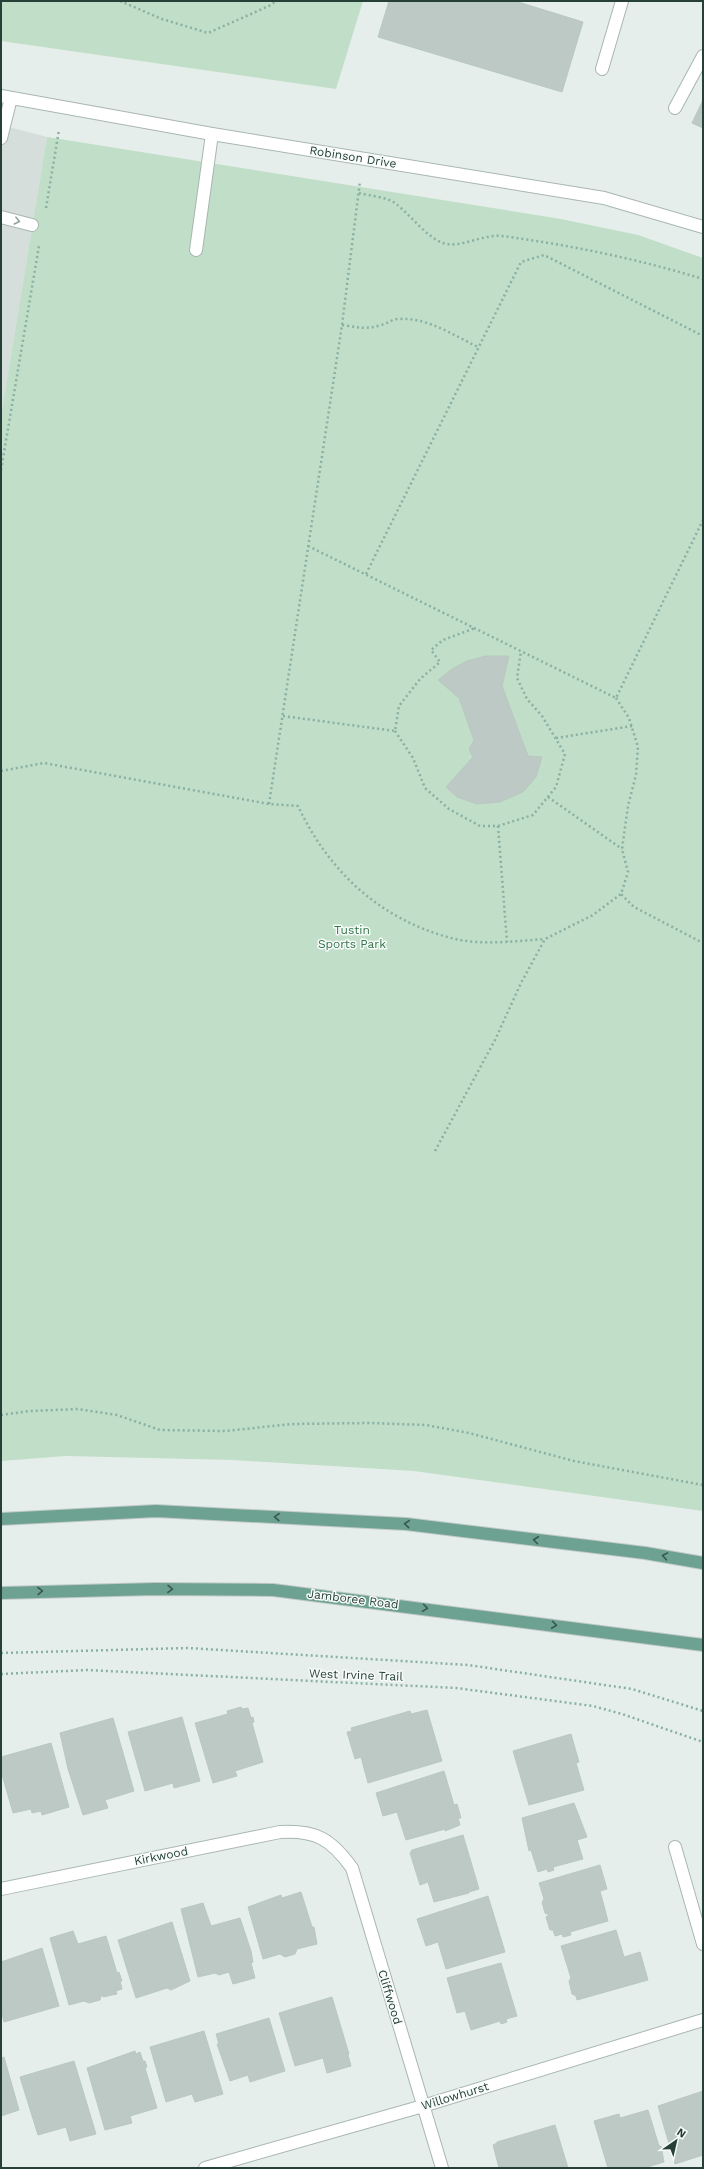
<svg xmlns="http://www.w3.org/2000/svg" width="704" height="2169" viewBox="0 0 704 2169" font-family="'Work Sans',sans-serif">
  <rect width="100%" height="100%" fill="#e6eeeb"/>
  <path fill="#d5deda" d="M1,125L47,137L1,416Z"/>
  <path fill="#c1dec8" d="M1,1H363L336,89L1,41Z
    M47,137L561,219L638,235L703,258V1511L414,1471L233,1460L66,1456L1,1461V416Z"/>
  <path fill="#bcc9c4" stroke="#b9c8c1" d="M389,1H515L583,22L562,92L378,37Z
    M703,100V128L692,123Z
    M486,656H509L502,686L528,756L542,757L536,777L523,792L500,802L477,804L457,797L446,787L473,757L469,749L474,740L459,698L438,680L452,669L467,661Z
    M241,1707L242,1709L248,1708L251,1718L253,1717L254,1722L252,1723L263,1762L235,1771L237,1776L213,1783L195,1723L228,1714L227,1711Z
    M427,1710L442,1761L368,1783L361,1757L355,1759L347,1732L352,1731L351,1728L410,1711L411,1714Z
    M182,1717L200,1781L174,1788L173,1783L145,1791L128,1732Z
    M113,1718L134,1791L105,1800L108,1808L83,1815L68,1769L60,1733Z
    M571,1734L579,1762L576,1763L584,1790L529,1805L513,1751Z
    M51,1743L69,1807L42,1815L41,1811L32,1813L31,1809L13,1813L1,1771V1757Z
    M444,1771L454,1805L457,1804L461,1818H458L460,1825L445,1831V1829L406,1840L397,1812L383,1816L376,1793Z
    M574,1803L587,1837L577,1840L583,1859L553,1867L554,1870L548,1872L547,1869L538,1872L531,1850L529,1851L522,1818Z
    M463,1835L479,1889L469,1892V1893L434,1902L428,1882L420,1885L410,1853L412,1850Z
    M600,1865L607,1889L600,1891L608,1921L570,1932L571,1935L563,1937L562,1934L555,1936L553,1930H550L546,1917L549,1915L545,1913L542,1902L544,1899L539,1883Z
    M301,1892L312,1927H314L317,1944L297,1949L295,1954L285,1957L280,1954L263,1959L248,1907L281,1895L282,1898Z
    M488,1896L505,1952L446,1969L438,1942L426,1946L417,1919Z
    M203,1903L211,1926L240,1918L251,1951L253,1962L251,1963L255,1978L233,1984L229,1972L219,1975L215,1973L198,1977L181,1909Z
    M172,1922L190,1981L171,1990L167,1988L136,1998L118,1940Z
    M616,1930L624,1957L640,1952L648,1980L577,2000L576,1996L572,1994L569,1981L571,1978L561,1946Z
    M73,1931L78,1944L106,1936L117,1973L119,1972L122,1981H120L122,1989L116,1991L117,1994L103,1997V1995L101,1996L100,2000L89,2003L84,2001L69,2005L50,1938Z
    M42,1948L59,2006L4,2022L1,2010V1962Z
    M501,1963L517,2016L506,2019L507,2022L501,2024L500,2021L471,2030L465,2011L457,2013L447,1978Z
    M332,1997L349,2054L348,2055L351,2066L327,2073L323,2058L295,2066L279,2013Z
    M269,2018L285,2071L250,2082L248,2075L230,2081L217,2044H219L216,2034Z
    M204,2031L223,2094L195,2102L192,2094L166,2102L150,2047Z
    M135,2051L136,2054L140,2052L143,2061H145L147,2067L145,2068L157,2108L130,2116L132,2123L105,2130L87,2068Z
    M4,2057L19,2110L1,2116V2058Z
    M74,2061L96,2134L70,2141L66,2127L38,2135L20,2077Z
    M703,2091V2155L675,2164L658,2106Z
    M648,2110L659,2146H661L664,2162L644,2168H608L594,2121L619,2114L620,2118Z
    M555,2125L568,2168H499L493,2145L497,2143V2142Z"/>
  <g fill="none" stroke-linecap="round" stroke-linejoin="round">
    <g stroke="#a9b6b2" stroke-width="14">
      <path id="minor" d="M602,69L622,1
        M1,96L212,134L604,198L703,227
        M675,108L703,56
        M1,138L11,98
        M1,217L32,225
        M196,250L212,134
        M675,1847L703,1944
        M1,1889L280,1832C316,1830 331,1839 352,1868L442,2168
        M205,2168L423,2106L703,2020"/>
    </g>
    <g stroke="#c2cac7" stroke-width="14">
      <path id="major" d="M1,1519L156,1511L406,1524L645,1553L703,1563
        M1,1593L155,1589L273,1590L703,1645"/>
    </g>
    <path stroke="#88b0a3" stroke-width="2.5" stroke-dasharray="2 3" stroke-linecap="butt" d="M120,1L162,19L208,33L269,6L276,1
      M359,193C370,196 388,197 396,204C411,215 426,237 443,243C459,249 482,234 502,236C570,245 638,259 703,279
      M46,208L59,130
      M342,325C356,327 367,330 381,325C387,324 392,319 398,319C427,317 453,335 478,347
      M1,470L39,246
      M308,546L616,698L703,520
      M366,574L521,262L544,255L703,336
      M616,698L629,718L638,747L636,775L628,806L622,849L628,872L621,894L634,907L703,943
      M283,716L395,731L399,706L420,679L440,662L431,650L443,640L475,628
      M395,731L413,758L425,788L449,809L480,826H498L507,942
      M556,738L632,726
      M1,771L44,763L269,804L298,806C329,872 380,919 451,938C481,946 515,941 545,939
      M548,797L622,849
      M269,804L342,325L360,181
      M498,826L533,815L556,787L565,754L542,716L527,699L517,678L521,651
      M435,1151L495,1040L521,983L545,939L593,915L621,894
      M1,1415L30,1411L78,1409L117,1415L160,1430L225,1431L292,1424L369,1423L426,1425L469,1433L574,1461L703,1485
      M1,1653L188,1648L468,1665L632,1689L703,1711
      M1,1674L87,1670L456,1688L593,1706L622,1714L703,1742"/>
    <use href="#minor" stroke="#fff" stroke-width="12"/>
    <use href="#major" stroke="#6da293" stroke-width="12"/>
  </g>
  <defs><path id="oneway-chevron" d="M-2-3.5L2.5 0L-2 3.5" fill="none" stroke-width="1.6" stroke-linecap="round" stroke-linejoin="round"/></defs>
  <use stroke="#92a09c" href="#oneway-chevron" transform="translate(17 221) rotate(14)"/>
  <g stroke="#38584f">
    <use href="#oneway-chevron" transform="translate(277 1517) rotate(-177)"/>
    <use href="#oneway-chevron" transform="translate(407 1524) rotate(-175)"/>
    <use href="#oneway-chevron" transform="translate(536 1540) rotate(-173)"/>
    <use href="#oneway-chevron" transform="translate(665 1556) rotate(-170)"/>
    <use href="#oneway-chevron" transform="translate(170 1589) rotate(1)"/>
    <use href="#oneway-chevron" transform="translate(40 1591) rotate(-1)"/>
    <use href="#oneway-chevron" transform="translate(425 1608) rotate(8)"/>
    <use href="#oneway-chevron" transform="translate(554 1625) rotate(8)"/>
  </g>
  <g text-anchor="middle" stroke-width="3" stroke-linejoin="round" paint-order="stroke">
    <g font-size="12" fill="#264038" stroke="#f7fbf9">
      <text transform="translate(353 157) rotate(9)" y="4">Robinson Drive</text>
      <text transform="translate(353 1599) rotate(7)" y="4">Jamboree Road</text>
      <text transform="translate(356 1675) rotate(2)" y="4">West Irvine Trail</text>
      <text transform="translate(161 1856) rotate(-11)" y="4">Kirkwood</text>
      <text transform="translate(390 1997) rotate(73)" y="4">Cliffwood</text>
      <text transform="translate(455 2096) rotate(-17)" y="4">Willowhurst</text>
    </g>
    <g font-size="12" fill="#31754a" stroke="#f7fbf9">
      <text x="352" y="934">Tustin<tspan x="352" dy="14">Sports Park</tspan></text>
    </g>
  </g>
  <rect width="704" height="2169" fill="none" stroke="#264038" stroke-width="4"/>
  <g transform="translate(676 2141) rotate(34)" stroke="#f7fbf9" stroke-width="3" paint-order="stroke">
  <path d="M0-3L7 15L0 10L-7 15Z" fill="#264038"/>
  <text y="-6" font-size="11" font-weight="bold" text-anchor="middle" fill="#264038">N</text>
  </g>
</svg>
